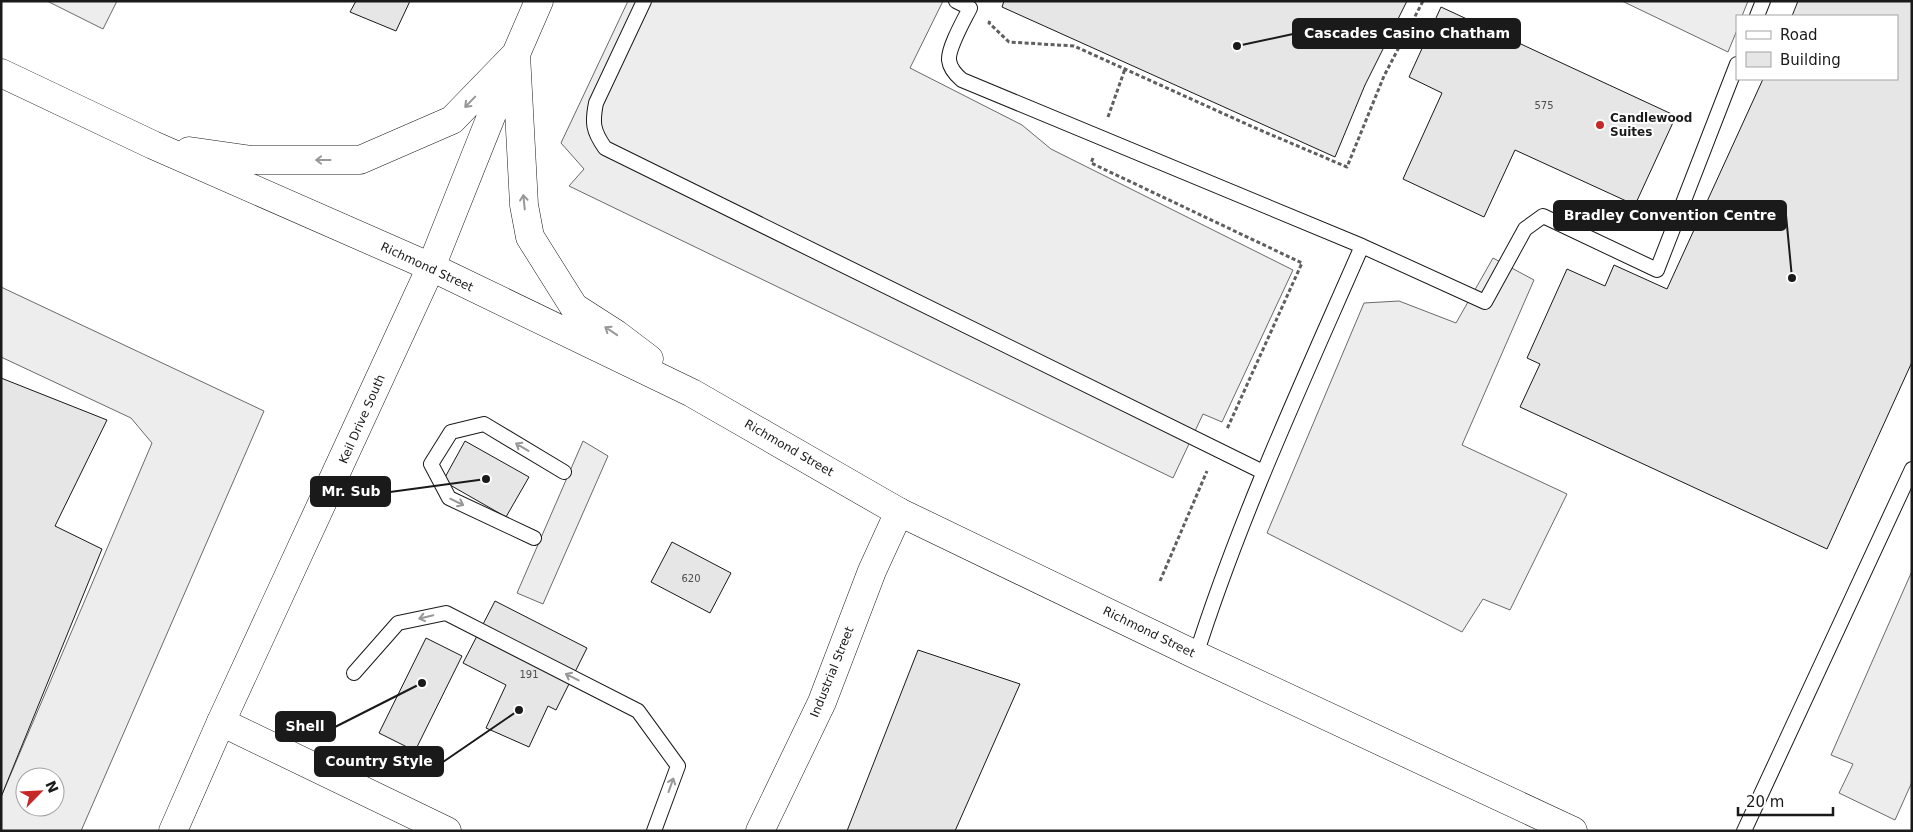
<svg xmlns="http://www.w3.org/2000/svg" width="1913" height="832" viewBox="0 0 1913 832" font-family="'DejaVu Sans',sans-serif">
  <rect width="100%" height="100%" fill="#fff"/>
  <path fill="#ededed" stroke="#6a6a6a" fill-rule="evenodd" d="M47,1H117L103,29Z
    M628,1H943L910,68L1022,125L1051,149L1293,270L1222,422L1203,414L1173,478L569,186L584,169L561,143Z
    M1622,1H1748L1742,16H1737V30L1728,52Z
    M1493,258L1534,280L1462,445L1567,494L1510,610L1483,599L1462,632L1267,533L1364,303L1399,301L1456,323Z
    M1,287L264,411L81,831H1V797L152,443L131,418L1,357ZM25,777H55V807H25Z
    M583,441L608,456L543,604L517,593Z
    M1912,571V782L1895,820L1839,793L1853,764L1831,755Z"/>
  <path fill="#e6e6e6" stroke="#1a1a1a" d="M356,1H410L396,31L350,12Z
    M1004,1H1407L1365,85L1335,157L1002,7Z
    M1798,1H1912V362L1827,549L1520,407L1540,364L1527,358L1567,269L1605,286L1614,265L1667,289L1763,79H1897V16H1792Z
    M1441,7L1676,116L1635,205L1515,150L1484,217L1403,179L1442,93L1409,77Z
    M1,378L107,420L55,526L102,549L1,797Z
    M465,441L529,477L506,517L443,481Z
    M672,542L731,573L710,613L651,582Z
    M495,601L587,648L556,710L548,706L529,747L486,728L506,685L463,663Z
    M426,638L462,656L415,751L379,733Z
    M918,650L1020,684L955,831H847Z"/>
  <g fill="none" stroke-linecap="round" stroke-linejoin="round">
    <g stroke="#1a1a1a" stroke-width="16">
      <path id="service" d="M644,1L596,103C592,123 593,131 605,148L1263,472
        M956,1L970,8C964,20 948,48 949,60C950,69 956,75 962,80L1362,246
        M1757,16L1763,1
        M534,538L449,498L431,464L451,432L484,424L564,472
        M1196,655C1241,514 1303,381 1362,246L1485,302L1525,229L1543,216L1657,270L1737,64
        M354,673L398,623L446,613L638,711L678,766L654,831
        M1744,831L1912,469"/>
    </g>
    <g stroke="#1a1a1a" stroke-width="29">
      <path id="minor" d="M221,722L447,831
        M760,831L822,702L872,571L899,512"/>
    </g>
    <g stroke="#1a1a1a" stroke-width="29">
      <path id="tertiary" d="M173,831L221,722L431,267"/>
    </g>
    <g stroke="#1a1a1a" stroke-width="29">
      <path id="secondary" d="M516,54L524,205L530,237L574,307L616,334L649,359
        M1,73L153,145L431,267L692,393L899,512L1196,655L1573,831
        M189,151L252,160H360L452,120L516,54
        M431,267L516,54L539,1"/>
    </g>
    <path stroke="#5f5f5f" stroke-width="3" stroke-dasharray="4 2.5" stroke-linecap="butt" d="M990,21L989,23L1009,42L1074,46L1253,127L1347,167L1384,76L1423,1
      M1108,117L1125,69
      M1093,158L1091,163L1302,263L1227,429
      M1160,581L1207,471"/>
    <use href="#service" stroke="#fff" stroke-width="14"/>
    <use href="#minor" stroke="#fff" stroke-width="28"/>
    <use href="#tertiary" stroke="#fff" stroke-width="28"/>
    <use href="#secondary" stroke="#fff" stroke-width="28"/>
  </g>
  <defs><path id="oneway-shaft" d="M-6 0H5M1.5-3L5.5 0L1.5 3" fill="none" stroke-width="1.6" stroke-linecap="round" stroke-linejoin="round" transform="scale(1.25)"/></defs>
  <g stroke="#989898">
    <use href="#oneway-shaft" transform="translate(470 102) rotate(134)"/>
    <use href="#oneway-shaft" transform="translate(323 160) rotate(180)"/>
    <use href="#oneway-shaft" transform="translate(524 202) rotate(-96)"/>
    <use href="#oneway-shaft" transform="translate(611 331) rotate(-146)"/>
    <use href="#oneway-shaft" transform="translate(522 447) rotate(-149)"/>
    <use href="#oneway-shaft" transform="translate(457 502) rotate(26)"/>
    <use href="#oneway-shaft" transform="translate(426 617) rotate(167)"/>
    <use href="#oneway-shaft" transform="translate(572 677) rotate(-153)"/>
    <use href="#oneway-shaft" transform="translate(671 785) rotate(-70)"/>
  </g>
  <circle fill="#c62828" stroke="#fff" stroke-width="2" cx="1600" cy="125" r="5"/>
  <g text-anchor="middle" stroke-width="4" stroke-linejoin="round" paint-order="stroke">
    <g font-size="10" fill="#4d4d4d">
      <text x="1544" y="109">575</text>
      <text x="691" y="582">620</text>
      <text x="529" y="678">191</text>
    </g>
    <g font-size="12" font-weight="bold" fill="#1a1a1a" stroke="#fff" text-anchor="start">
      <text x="1610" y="122">Candlewood<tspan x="1610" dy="14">Suites</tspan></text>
    </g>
    <g font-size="12" fill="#1a1a1a" stroke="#fff">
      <text transform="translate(427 267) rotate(25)" y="4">Richmond Street</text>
      <text transform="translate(362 419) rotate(-66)" y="4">Keil Drive South</text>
      <text transform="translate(789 448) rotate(30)" y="4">Richmond Street</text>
      <text transform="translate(1149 632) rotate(26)" y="4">Richmond Street</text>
      <text transform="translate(832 672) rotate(-68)" y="4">Industrial Street</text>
    </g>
  </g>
  <path fill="none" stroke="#1a1a1a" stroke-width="2" d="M1237 46L1293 34M1792 278L1786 215M486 479L390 492M422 683L335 727M519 710L443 762"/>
  <g fill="#1a1a1a" stroke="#fff" stroke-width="2">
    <circle cx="1237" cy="46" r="5"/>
    <circle cx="1792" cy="278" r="5"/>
    <circle cx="486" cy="479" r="5"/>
    <circle cx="422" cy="683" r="5"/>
    <circle cx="519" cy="710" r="5"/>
  </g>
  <g fill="#1a1a1a" stroke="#1a1a1a" stroke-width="2">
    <rect x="1293" y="19" width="227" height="29" rx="5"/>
    <rect x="1554" y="201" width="232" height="29" rx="5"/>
    <rect x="311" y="477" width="79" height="29" rx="5"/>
    <rect x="276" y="712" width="59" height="29" rx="5"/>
    <rect x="315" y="747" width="128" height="29" rx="5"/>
  </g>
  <g font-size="14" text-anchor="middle" font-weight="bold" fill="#fff">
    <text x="1407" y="38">Cascades Casino Chatham</text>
    <text x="1670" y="220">Bradley Convention Centre</text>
    <text x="351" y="496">Mr. Sub</text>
    <text x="305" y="731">Shell</text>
    <text x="379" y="766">Country Style</text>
  </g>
  <rect width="1913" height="832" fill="none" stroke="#1a1a1a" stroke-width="5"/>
  <rect x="1736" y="15" width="162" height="65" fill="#ffffff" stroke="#a3a3a3"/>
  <rect x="1746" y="31" width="25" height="8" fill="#ffffff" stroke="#a3a3a3"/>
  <text x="1780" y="40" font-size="15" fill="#1a1a1a">Road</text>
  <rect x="1746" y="52" width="25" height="15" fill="#e6e6e6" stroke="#a3a3a3"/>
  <text x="1780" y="65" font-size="15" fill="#1a1a1a">Building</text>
  <g transform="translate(40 792) rotate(66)"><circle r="24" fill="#ffffff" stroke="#a3a3a3"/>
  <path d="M0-4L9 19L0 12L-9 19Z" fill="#c62828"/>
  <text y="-8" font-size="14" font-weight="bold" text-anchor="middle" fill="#1a1a1a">N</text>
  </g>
  <path d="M1738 807v8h95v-8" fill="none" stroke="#1a1a1a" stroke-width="2.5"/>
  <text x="1746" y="807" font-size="15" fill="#1a1a1a" stroke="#ffffff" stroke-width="4" paint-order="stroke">20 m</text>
</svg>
